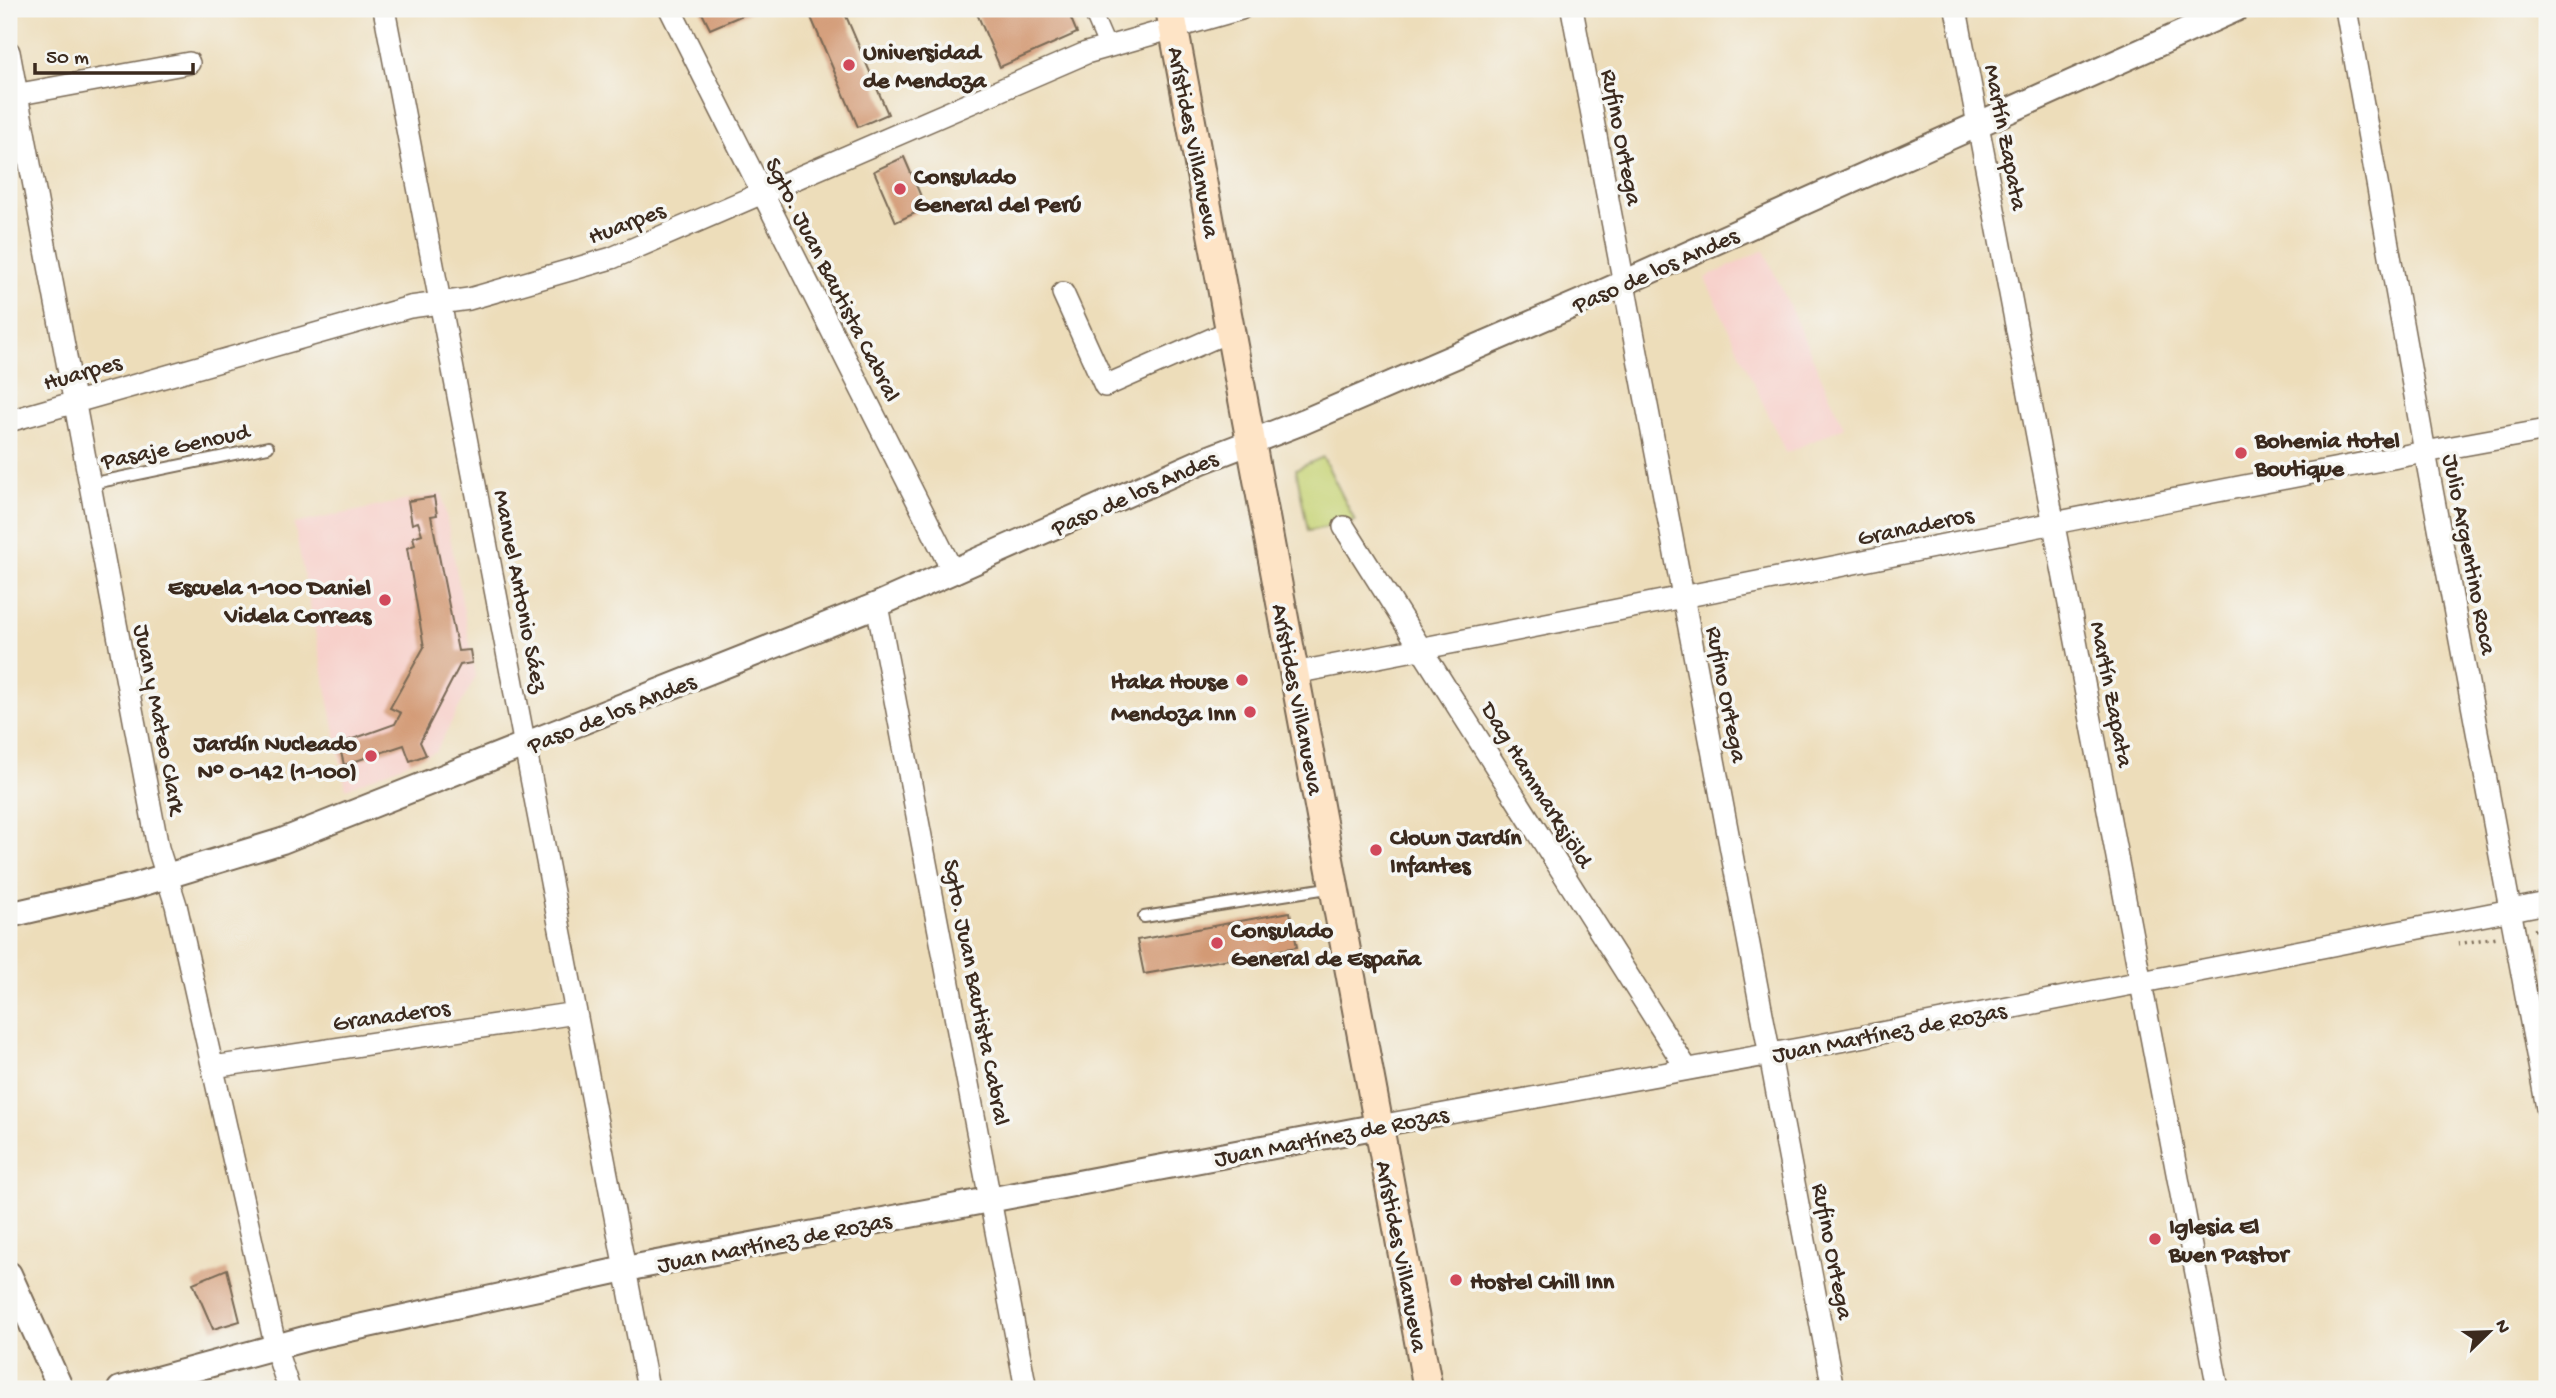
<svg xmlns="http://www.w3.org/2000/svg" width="2556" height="1398" viewBox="0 0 2556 1398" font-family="'Gochi Hand',sans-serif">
  <rect width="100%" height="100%" fill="#f6f6f2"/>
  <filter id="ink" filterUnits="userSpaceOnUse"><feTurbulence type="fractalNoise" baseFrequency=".0143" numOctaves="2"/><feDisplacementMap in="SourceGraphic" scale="14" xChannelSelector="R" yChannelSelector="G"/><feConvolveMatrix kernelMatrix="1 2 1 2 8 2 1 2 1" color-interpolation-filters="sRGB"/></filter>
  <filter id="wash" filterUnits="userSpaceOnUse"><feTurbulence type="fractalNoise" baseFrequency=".00686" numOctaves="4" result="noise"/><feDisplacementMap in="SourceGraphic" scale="28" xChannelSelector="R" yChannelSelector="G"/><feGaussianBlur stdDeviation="1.57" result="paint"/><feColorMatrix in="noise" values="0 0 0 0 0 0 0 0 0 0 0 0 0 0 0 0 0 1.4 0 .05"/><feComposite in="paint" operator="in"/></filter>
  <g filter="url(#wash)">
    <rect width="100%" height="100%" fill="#edddba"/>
    <path fill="#f7d0ca" d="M1764,250L1844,427L1786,453L1705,278Z
      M442,493L476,676L436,751L346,789L294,524Z"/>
    <path fill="#c6d375" stroke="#807e4a" stroke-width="2" d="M1323,457L1355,521L1308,531L1296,469Z"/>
    <g id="blocks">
      <path fill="#d39a75" d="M700,9H757L710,29Z
        M825,9H843L888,114L858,127L810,15Z
        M975,9H1067L1077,33L1000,67Z
        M904,157L926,208L896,222L874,171Z
        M434,497L437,515L431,516L458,651L470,650L472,663L460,665L420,742L426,755L410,761L404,745L344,765L339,744L395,724L401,713L390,708L424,647L407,548L415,545L413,537L422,534L418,522L412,524L408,501Z
        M1290,912L1297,947L1144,974L1137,940Z
        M227,1269L240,1321L213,1329L193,1283Z"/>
    </g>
  </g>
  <g filter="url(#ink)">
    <use href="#blocks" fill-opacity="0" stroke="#796955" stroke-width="2"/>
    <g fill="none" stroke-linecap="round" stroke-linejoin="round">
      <g stroke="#796955" stroke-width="14">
        <path id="service" d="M90,484L268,447
          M1144,917L1334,887"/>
      </g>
      <g stroke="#796955" stroke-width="19">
        <path id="pedestrian" d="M1091,9L1107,46"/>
      </g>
      <g stroke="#796955" stroke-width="24">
        <path id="minor" d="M384,9L648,1389
          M670,9L953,572
          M1572,9L1833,1389
          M1956,9L2218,1389
          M2346,9L2425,452L2547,1108
          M9,52L158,848L176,905L277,1353L289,1389
          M9,96L189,63
          M1063,293L1105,386L1230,331
          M9,421L410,307L469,299L612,258L1086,53L1241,9
          M1344,527L1687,1069
          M877,605L1026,1389
          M1294,673C1712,594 2128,504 2547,430
          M213,1067L576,1013
          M1379,1126L1804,1048L2547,903"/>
      </g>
      <g stroke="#796955" stroke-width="28">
        <path id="tertiary" d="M9,915L134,886L282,841L877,605L1202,461L1305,421L1581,302L2236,9
          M9,1274L61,1389
          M120,1389L308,1338L625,1269L1379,1126"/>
      </g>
      <g stroke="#796955" stroke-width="32">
        <path id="secondary" d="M1170,9L1428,1389"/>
      </g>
      <path stroke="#796955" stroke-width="3.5" stroke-dasharray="2 5" stroke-linecap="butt" d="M2534,930L2547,927
        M2458,944L2496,937"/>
      <use href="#service" stroke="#fff" stroke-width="10"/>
      <use href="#pedestrian" stroke="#fff" stroke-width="16"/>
      <use href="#minor" stroke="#fff" stroke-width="21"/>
      <use href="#tertiary" stroke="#fff" stroke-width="24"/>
      <use href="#secondary" stroke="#fee4c6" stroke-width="28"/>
    </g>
  </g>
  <g fill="#d1495b" stroke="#f6f6f2" stroke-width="2.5">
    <circle cx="849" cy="65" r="7"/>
    <circle cx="900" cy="189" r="7"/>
    <circle cx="2241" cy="453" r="7"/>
    <circle cx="385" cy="600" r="7"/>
    <circle cx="1242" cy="680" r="7"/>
    <circle cx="1250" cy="712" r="7"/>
    <circle cx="371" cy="756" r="7"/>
    <circle cx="1376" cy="850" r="7"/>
    <circle cx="1217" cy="943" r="7"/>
    <circle cx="2155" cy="1239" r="7"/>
    <circle cx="1456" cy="1280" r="7"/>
  </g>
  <g text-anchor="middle" stroke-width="7" stroke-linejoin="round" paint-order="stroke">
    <g font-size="24" font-weight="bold" fill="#3b2a1e" stroke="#f6f6f2" text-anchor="start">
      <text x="863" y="59">Universidad<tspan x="863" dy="28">de Mendoza</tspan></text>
      <text x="914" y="183">Consulado<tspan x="914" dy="28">General del Perú</tspan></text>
      <text x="2255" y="447">Bohemia Hotel<tspan x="2255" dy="28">Boutique</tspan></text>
      <text x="371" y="594" text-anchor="end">Escuela 1-100 Daniel<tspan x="371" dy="28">Videla Correas</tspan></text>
      <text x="1228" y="688" text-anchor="end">Itaka House</text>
      <text x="1236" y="720" text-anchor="end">Mendoza Inn</text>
      <text x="357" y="750" text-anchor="end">Jardín Nucleado<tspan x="357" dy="28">N° 0-142 (1-100)</tspan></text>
      <text x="1390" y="844">Clown Jardín<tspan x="1390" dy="28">Infantes</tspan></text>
      <text x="1231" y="937">Consulado<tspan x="1231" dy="28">General de España</tspan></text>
      <text x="2169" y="1233">Iglesia El<tspan x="2169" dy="28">Buen Pastor</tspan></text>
      <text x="1470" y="1288">Hostel Chill Inn</text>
    </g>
    <g font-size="24" fill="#3b2a1e" stroke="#f6f6f2">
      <text transform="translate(1623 137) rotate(79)" y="8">Rufino Ortega</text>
      <text transform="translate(2007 137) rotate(79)" y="8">Martín Zapata</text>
      <text transform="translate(1195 142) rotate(79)" y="8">Arístides Villanueva</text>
      <text transform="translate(626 222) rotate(-21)" y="8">Huarpes</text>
      <text transform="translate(1655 269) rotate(-24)" y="8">Paso de los Andes</text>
      <text transform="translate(834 279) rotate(63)" y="8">Sgto. Juan Bautista Cabral</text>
      <text transform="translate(82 371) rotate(-16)" y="8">Huarpes</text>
      <text transform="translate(175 445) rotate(-12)" y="8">Pasaje Genoud</text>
      <text transform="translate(1134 492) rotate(-24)" y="8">Paso de los Andes</text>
      <text transform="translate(1915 525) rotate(-12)" y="8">Granaderos</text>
      <text transform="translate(2471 554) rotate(79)" y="8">Julio Argentino Roca</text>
      <text transform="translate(522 591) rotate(79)" y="8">Manuel Antonio Sáez</text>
      <text transform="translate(1728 694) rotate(79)" y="8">Rufino Ortega</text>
      <text transform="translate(2113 694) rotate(79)" y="8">Martín Zapata</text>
      <text transform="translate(1299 699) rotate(79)" y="8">Arístides Villanueva</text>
      <text transform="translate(611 712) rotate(-22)" y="8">Paso de los Andes</text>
      <text transform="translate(161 719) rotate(79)" y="8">Juan y Mateo Clark</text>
      <text transform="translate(1538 784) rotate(58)" y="8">Dag Hammarksjöld</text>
      <text transform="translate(978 992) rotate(79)" y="8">Sgto. Juan Bautista Cabral</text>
      <text transform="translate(391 1014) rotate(-8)" y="8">Granaderos</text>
      <text transform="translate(1889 1031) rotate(-11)" y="8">Juan Martínez de Rozas</text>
      <text transform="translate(1331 1135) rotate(-11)" y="8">Juan Martínez de Rozas</text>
      <text transform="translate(774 1241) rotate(-11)" y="8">Juan Martínez de Rozas</text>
      <text transform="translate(1834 1251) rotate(79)" y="8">Rufino Ortega</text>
      <text transform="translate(1403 1256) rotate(79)" y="8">Arístides Villanueva</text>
    </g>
  </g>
  <rect width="2556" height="1398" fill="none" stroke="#f6f6f2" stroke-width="35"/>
  <g transform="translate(2489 1332) rotate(67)" stroke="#f6f6f2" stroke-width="5" paint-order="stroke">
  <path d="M0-5L12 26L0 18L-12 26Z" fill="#3b2a1e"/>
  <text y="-10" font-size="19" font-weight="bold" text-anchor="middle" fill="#3b2a1e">N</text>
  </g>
  <path d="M35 63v10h158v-10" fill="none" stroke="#3b2a1e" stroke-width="3.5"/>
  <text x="46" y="63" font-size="21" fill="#3b2a1e" stroke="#f6f6f2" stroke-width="5" paint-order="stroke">50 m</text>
</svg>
